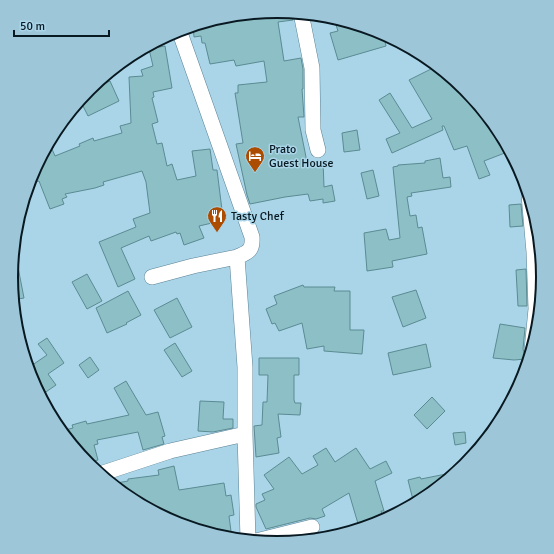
<svg xmlns="http://www.w3.org/2000/svg" width="554" height="554" viewBox="0 0 554 554" font-family="Signika,sans-serif">
  <rect width="100%" height="100%" fill="#aad5e9"/>
  <path fill="#8dbfc6" stroke="#5b8b92" d="M277,11L292,12L293,20L278,22L284,61L301,58L303,69V89H302L304,117H298L307,162L323,161L324,187L332,185L335,201L323,203V199L310,201L308,194L285,197L250,204L247,195L236,144L243,143L235,93H238V85L267,82L264,61L236,66L234,60L210,64L205,43H202L201,36L194,37L193,26L225,16Z
    M348,22L383,33L386,46L338,60L330,33L338,31L336,25Z
    M165,46L172,88L153,92L154,97L152,98L158,122L152,124L157,144L162,143L167,166L172,164L177,180L196,176L192,151L210,149L213,170H217L222,210L225,220L199,226L204,238L184,245L180,233L177,234L176,232L151,241L149,236L121,248L135,279L118,287L99,242L136,227L133,219L150,213L146,182L142,171L103,182L104,185L95,188L65,194L67,197L62,199L64,204L50,209L39,181L28,185L31,175L49,142L55,156L80,146L79,144L93,138L94,141L122,133L120,126L131,123L129,77L143,76L141,70L153,66L149,49Z
    M437,66L465,89L498,129L510,151L484,161L490,175L479,179L467,146L454,150L444,126H442L443,130L392,153L386,139L400,133L379,100L390,93L412,128L432,119L409,80Z
    M110,81L119,101L88,116L80,100L86,92Z
    M357,130L360,150L344,152L342,133Z
    M440,158L443,178L450,177L451,187L411,193L412,196L407,197L410,216L416,215L418,228L422,227L427,254L392,261L393,267L367,271L364,233L386,229L389,240L400,238L393,167L398,166V165L425,163V161Z
    M373,170L379,196L367,199L361,173Z
    M521,204L523,226L510,227L509,205Z
    M17,262L24,298L13,300L11,277L12,263Z
    M526,269L527,306H518L516,270Z
    M87,274L102,301L87,309L72,282Z
    M303,285L304,287H335L334,291H350V330H364L362,354L324,351V346L307,349L302,323L279,331L275,323L272,324L266,309L277,304L274,296Z
    M416,290L426,318L403,327L392,297Z
    M128,291L141,315L126,323L127,324L107,333L96,308Z
    M177,298L192,327L170,338L154,310Z
    M500,324L525,328L523,349L526,359L514,360L493,358Z
    M47,338L64,363L48,374L56,385L40,396L31,379L28,368L47,355L38,344Z
    M175,343L192,371L182,377L164,350Z
    M426,344L431,367L393,375L388,353Z
    M90,357L99,370L88,378L79,365Z
    M259,358H299V375H294V400L295,403H301L300,415L278,414L281,437L277,438L279,453L256,457L254,426L262,425L263,402H267L268,375H259Z
    M126,381L146,415L158,412L165,436L162,437L164,444L143,450L138,432L97,440L98,444L94,445L98,460L87,463L61,431L73,428L72,425L86,421L87,424L129,415L114,388Z
    M432,397L445,411L427,429L414,415Z
    M200,401L224,402L223,419H233V428L213,432L198,431Z
    M465,432L466,443L455,445L453,433Z
    M326,448L335,462L356,448L370,469L386,461L392,473L375,481L384,511H381L384,520L359,527L349,493L322,509L325,516L316,519L310,518L266,529L256,507V504L265,500L262,494L274,489L264,475L289,457L302,474L318,465L313,456Z
    M174,466L179,490L224,483L226,496L231,495L234,515L229,516L232,539L225,538L175,523L129,498L111,484L128,481V479L159,475L158,470Z
    M456,472L425,498L414,504L408,480L420,477L421,479Z"/>
  <g fill="none" stroke-linecap="round" stroke-linejoin="round">
    <g stroke="#598294" stroke-width="16">
      <path id="minor" d="M301,13L312,68L313,130L318,150
        M179,30L252,237C253,250 249,252 237,257L245,367V434L248,540
        M529,195L534,252L536,309L532,350
        M152,277L193,266L237,257
        M100,474L170,451L245,434
        M256,541L312,527"/>
    </g>
    <use href="#minor" stroke="#fff" stroke-width="15"/>
  </g>
  <defs>
    <g id="hotel-pin" transform="scale(1)"><path d="M0 17L-7.5 6A9.5 9.5 0 1 1 7.5 6Z" fill="#ac4c01" stroke="#aad5e9"/><path d="M-6-4.5h1.5V1H6V5H4.5V3h-9V5H-6ZM-4 0a1.8 1.8 0 1 1 3.6 0ZM.5 0V-2.5h3Q6-2.5 6 0Z" fill="#fff"/></g>
    <g id="restaurant-pin" transform="scale(1)"><path d="M0 17L-7.5 6A9.5 9.5 0 1 1 7.5 6Z" fill="#ac4c01" stroke="#aad5e9"/><path d="M-5-6h1v4h1v-4h1v4h1v-4h1v5L-1.5 .5V6h-2V.5L-5-1ZM5-6V6H3V1.5H1.5Q1.5-4 5-6Z" fill="#fff"/></g>
  </defs>
  <g fill-rule="evenodd">
    <use href="#hotel-pin" x="255" y="156"/>
    <use href="#restaurant-pin" x="217" y="216"/>
  </g>
  <g text-anchor="middle" stroke-width="3" stroke-linejoin="round" paint-order="stroke">
    <g font-size="12" fill="#091921" stroke="#aad5e9" text-anchor="start">
      <text x="269" y="153">Prato<tspan x="269" dy="14">Guest House</tspan></text>
      <text x="231" y="220">Tasty Chef</text>
    </g>
  </g>
  <path d="M0 0H554V554H0ZM18 277a259 259 0 1 1 518 0a259 259 0 1 1-518 0Z" fill="#9dc6d9" fill-rule="evenodd"/>
  <path fill="none" stroke="#091921" stroke-width="2" d="M18 277a259 259 0 1 1 518 0a259 259 0 1 1-518 0Z"/>
  <path d="M14 30v6h95v-6" fill="none" stroke="#091921" stroke-width="2"/>
  <text x="20" y="30" font-size="12" fill="#091921" stroke="#aad5e9" stroke-width="3" paint-order="stroke">50 m</text>
</svg>
